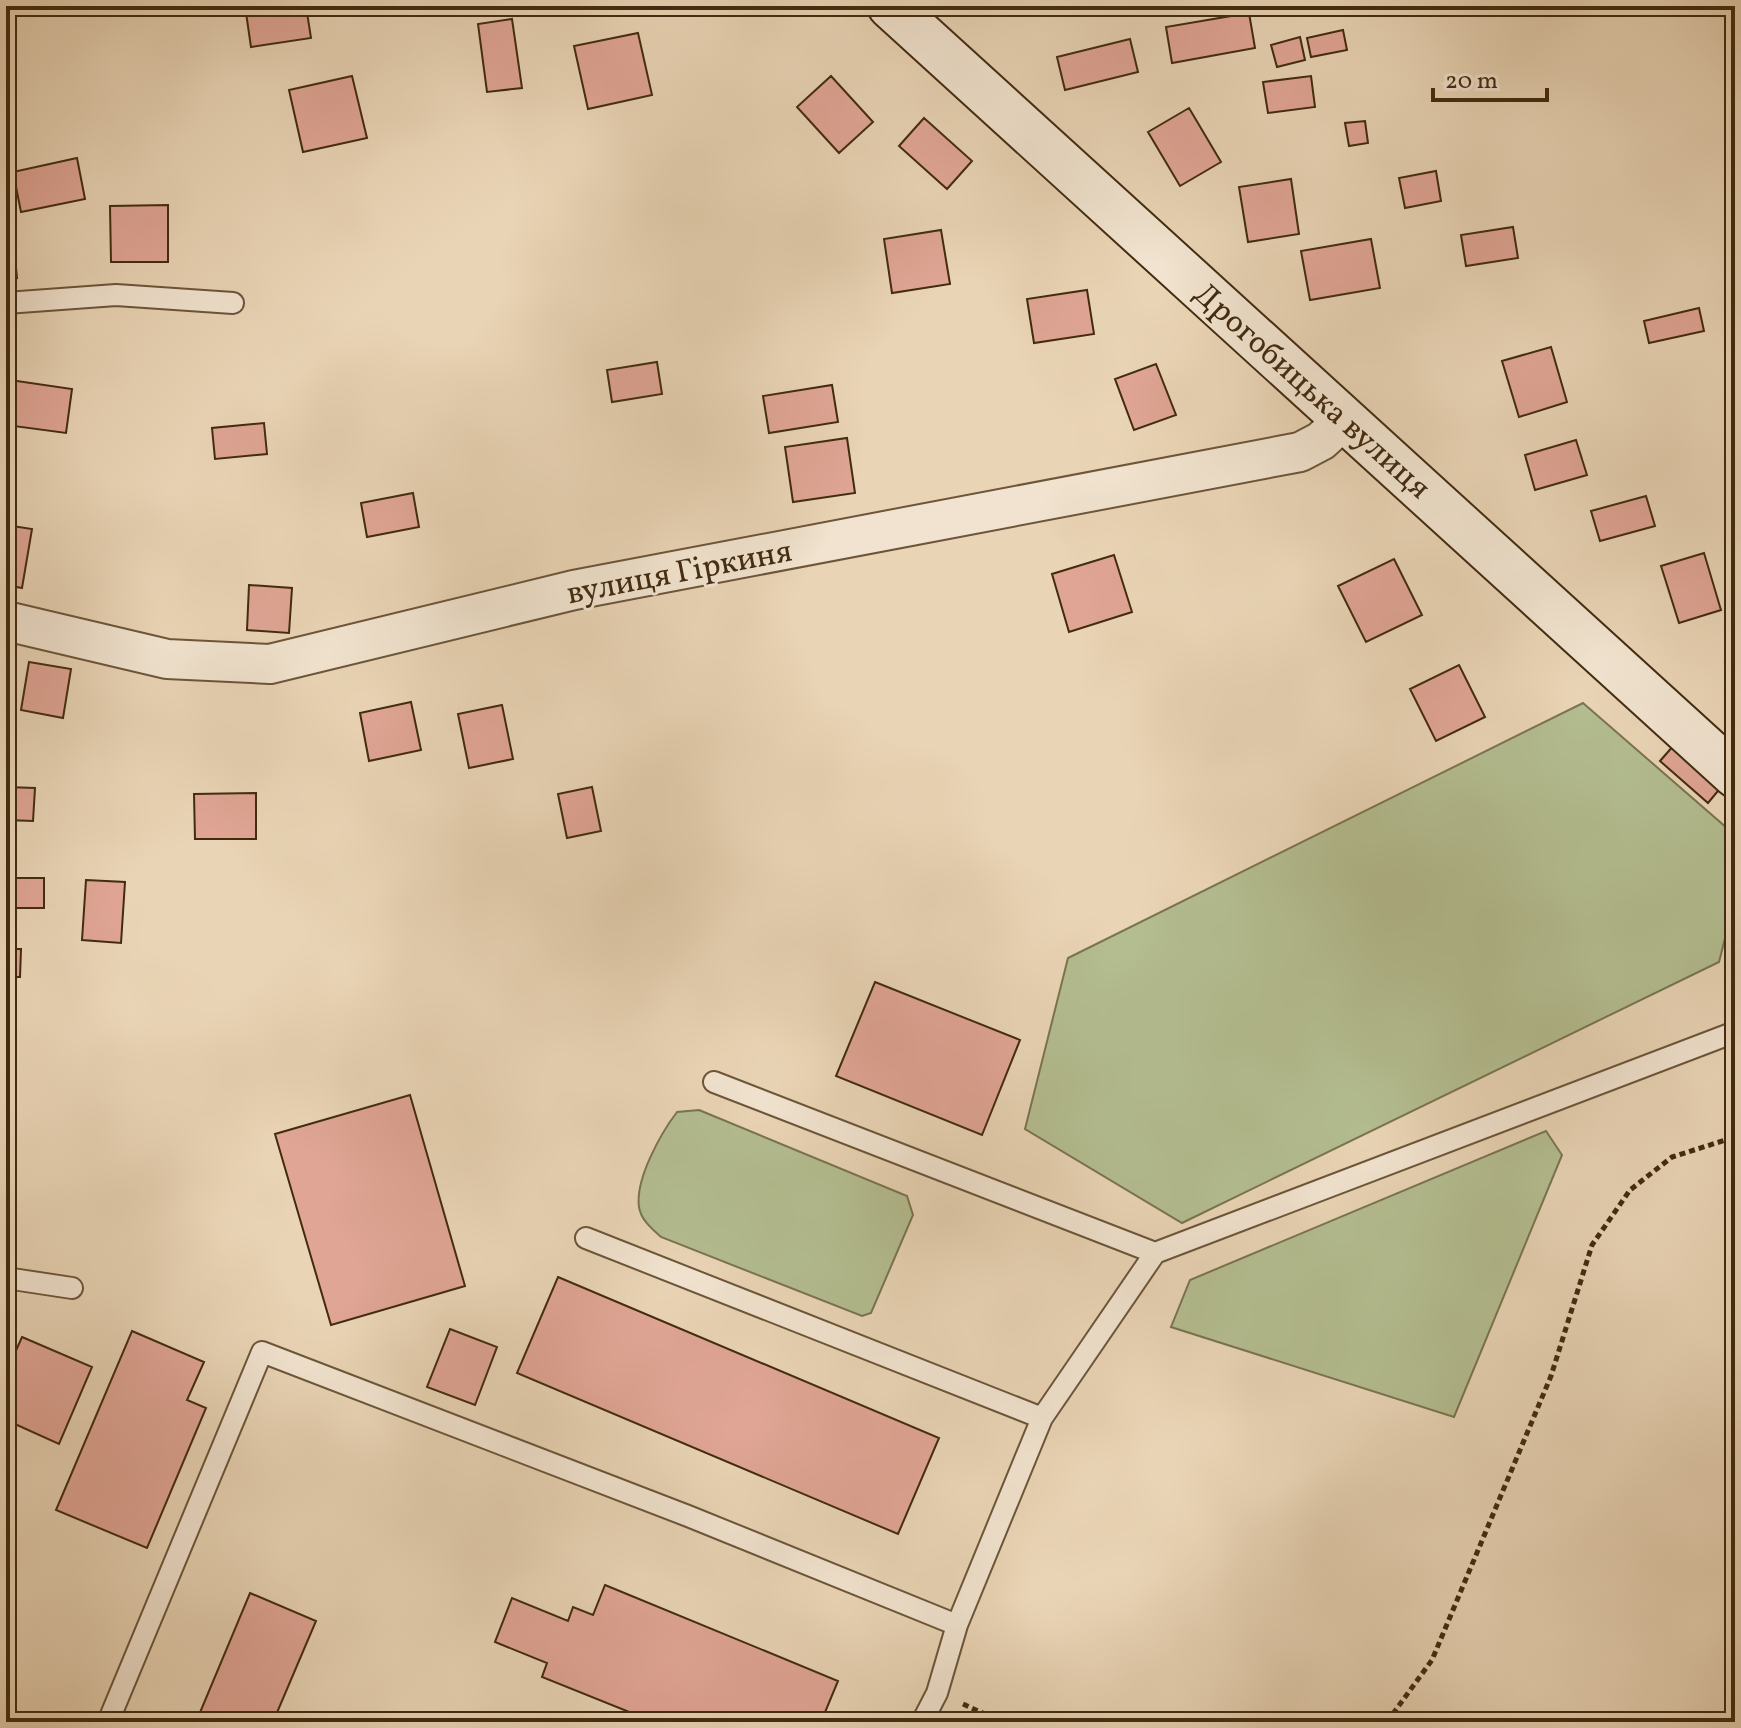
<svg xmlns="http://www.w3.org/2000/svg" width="1741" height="1728" viewBox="0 0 1741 1728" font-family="Vollkorn,serif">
  <rect width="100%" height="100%" fill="#e9d4b5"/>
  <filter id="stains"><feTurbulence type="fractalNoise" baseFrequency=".0025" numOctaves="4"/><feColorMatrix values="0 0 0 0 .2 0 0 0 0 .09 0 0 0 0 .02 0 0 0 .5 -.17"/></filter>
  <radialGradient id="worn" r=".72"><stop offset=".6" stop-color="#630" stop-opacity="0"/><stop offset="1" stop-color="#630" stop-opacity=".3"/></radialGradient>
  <path fill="#b3bd90" stroke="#7a7450" stroke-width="2" d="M1583,703L1735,835V899L1719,962L1182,1223L1025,1129L1068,958Z
    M699,1110L907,1196L913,1215L871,1313L862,1316L661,1237C652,1229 641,1220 639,1207C635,1179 661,1133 677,1112Z
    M1546,1131L1562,1155L1454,1417L1171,1327L1190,1280Z"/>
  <path fill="#e0a595" stroke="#422b10" stroke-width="2" d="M245,6H306L311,38L251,47Z
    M1249,13L1255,48L1172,63L1166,27Z
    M512,19L522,88L487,92L478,24Z
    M1343,30L1347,50L1311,57L1307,38Z
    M638,33L652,95L588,109L574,46Z
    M1300,37L1305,60L1277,67L1271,45Z
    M1130,39L1138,72L1065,90L1057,57Z
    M352,76L367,138L303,152L289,90Z
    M831,76L873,122L839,153L797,107Z
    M1311,76L1315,107L1268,113L1263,82Z
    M1189,108L1221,162L1180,186L1148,132Z
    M924,118L972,161L947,189L899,146Z
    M1365,121L1368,143L1349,146L1345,123Z
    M77,158L85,199L21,212L13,172Z
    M1436,171L1441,201L1405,208L1399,178Z
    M1291,179L1299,234L1248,242L1239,187Z
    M168,205V262H111L110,206Z
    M1513,227L1518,258L1466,266L1461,235Z
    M941,230L950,284L892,293L884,239Z
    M1371,239L1380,288L1310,300L1301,251Z
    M14,247L17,278L6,279V248Z
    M1087,290L1094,334L1034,343L1027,299Z
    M1699,308L1704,331L1649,343L1644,321Z
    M1551,347L1567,402L1519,417L1502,361Z
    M657,362L662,394L612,402L607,370Z
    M1156,364L1176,415L1134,430L1115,379Z
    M10,380L72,389L66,433L6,425Z
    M832,385L838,422L769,433L763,396Z
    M264,423L267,454L215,459L212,428Z
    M847,438L855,493L793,502L785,447Z
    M1576,440L1587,475L1535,490L1525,455Z
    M413,493L419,527L367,537L361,503Z
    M1646,496L1655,526L1600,541L1591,511Z
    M6,525L32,529L22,588L6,585Z
    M1704,553L1721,610L1679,623L1661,566Z
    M1114,555L1132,612L1069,632L1052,574Z
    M1394,559L1422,615L1366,642L1338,586Z
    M249,585L292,588L289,633L247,630Z
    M1735,650V671L1725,662Z
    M29,662L71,669L63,718L21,710Z
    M1459,665L1485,717L1436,741L1410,689Z
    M411,702L421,750L369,761L360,713Z
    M502,705L513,759L469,768L458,714Z
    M1674,745L1722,786L1708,803L1660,761Z
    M6,787L35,788L33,821L6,820Z
    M592,787L601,831L567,838L558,794Z
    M256,793V839H195L194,794Z
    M6,878H44V908H6Z
    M86,880L125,882L121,943L82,940Z
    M6,949H21L20,977H6Z
    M875,982L1020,1040L982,1135L836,1076Z
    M410,1095L465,1286L331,1325L275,1134Z
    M558,1277L939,1438L898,1534L517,1373Z
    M450,1329L497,1347L475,1405L427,1387Z
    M132,1331L204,1362L187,1400L206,1408L147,1548L56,1510Z
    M22,1337L92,1367L59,1444L6,1420V1373Z
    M605,1585L838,1681L821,1722H654L542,1677L547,1663L495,1642L512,1598L568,1621L573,1607L593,1615Z
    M250,1593L316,1621L273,1722H196Z"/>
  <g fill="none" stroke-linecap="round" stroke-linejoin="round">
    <g stroke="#6c5539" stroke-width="24">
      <path id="lane" d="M6,303L116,295L233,303
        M714,1082L1155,1253
        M586,1238L1042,1418
        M6,1278L72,1288
        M108,1722L262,1352L688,1516L957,1625
        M922,1722L937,1693L957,1625L1042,1418L1155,1253L1735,1032"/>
    </g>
    <g stroke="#6c5539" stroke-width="42">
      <path id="street" d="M6,621L167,659L270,664L574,590L1300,452L1321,441L1345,419"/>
    </g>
    <g stroke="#422b10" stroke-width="48">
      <path id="secondary" d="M890,6L1735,775"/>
    </g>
    <path stroke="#422b10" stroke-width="5" stroke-dasharray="6 4" stroke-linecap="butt" d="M963,1704L1002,1722
      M1387,1722L1432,1660L1551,1376L1592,1245L1630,1190L1672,1157L1735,1137"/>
    <use href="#lane" stroke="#f1e3cf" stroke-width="20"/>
    <use href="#street" stroke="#f1e3cf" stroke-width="38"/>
    <use href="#secondary" stroke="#f1e3cf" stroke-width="44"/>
  </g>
  <g text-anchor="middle" stroke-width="6" stroke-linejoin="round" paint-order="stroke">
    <g font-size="32" fill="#422b10" stroke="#f1e3cf">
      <text transform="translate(1313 390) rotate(42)" y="11">Дрогобицька вулиця</text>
      <text transform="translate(679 571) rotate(-11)" y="11">вулиця Гіркиня</text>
    </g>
  </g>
  <rect width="1741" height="1728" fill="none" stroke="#e9d4b5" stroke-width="32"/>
  <rect x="8" y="8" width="1725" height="1712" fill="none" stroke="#422b10" stroke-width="4"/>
  <rect x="16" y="16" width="1709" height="1696" fill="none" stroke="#422b10" stroke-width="2"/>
  <path d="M1433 88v12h114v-12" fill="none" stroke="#422b10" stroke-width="4"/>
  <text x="1445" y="88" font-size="24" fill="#422b10" stroke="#f1e3cf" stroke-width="6" paint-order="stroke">20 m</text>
  <rect width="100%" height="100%" filter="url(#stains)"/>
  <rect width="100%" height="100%" fill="url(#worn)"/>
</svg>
